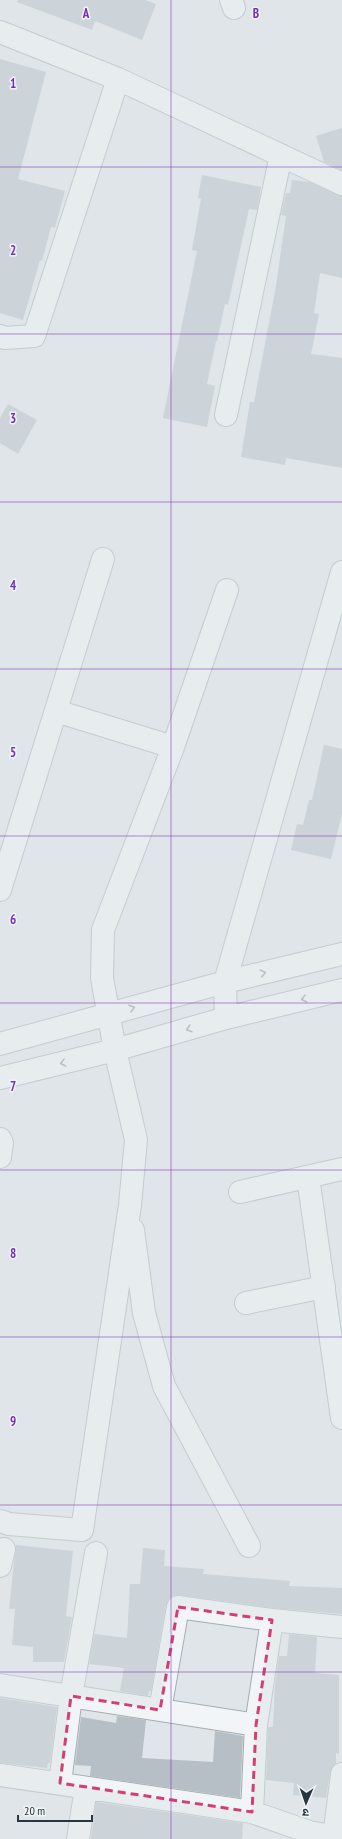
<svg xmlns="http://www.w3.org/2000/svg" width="342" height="1839" viewBox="0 0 342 1839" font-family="'PT Sans Narrow','Noto Sans Devanagari',sans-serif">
  <rect width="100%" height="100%" fill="#dfe5e9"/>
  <path fill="#b6bfc6" d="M18,0H145L156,4L142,40L95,21L92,30L17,2Z
    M0,59L46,72L18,179L65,191L55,228L51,227L42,261L40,260L23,320L0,313Z
    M342,128V170L324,162L316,136Z
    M202,175L261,187L257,210L249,209L228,305L225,304L217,341H216L207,384L215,386L207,427L163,418L197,251L192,250L201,199L198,198Z
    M292,180L309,182L342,196V278L320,273L314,313L319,314L311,354L342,358V468L286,458L285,465L241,457L250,402H254L276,286L286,216L281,215L286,193H290Z
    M8,404L37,420L18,454L0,443V418Z
    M324,745L342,749V814L331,859L291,850L297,824L303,825L309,800H312Z
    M16,1545L73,1551L66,1616L72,1617L64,1662H33V1647L12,1645L15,1609H9Z
    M143,1548L165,1550L164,1566L204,1569L203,1574L290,1581L289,1586L342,1588V1614L273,1608L180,1595H174L169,1599L166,1605L151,1691H149L148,1696L120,1691L124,1668L89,1664L94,1634L127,1638L130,1584H140Z
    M289,1634L317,1637L315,1673L339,1675V1754L336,1753V1764L330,1772L326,1798L293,1795L294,1783L266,1780L268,1727H273L275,1685L279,1656H287Z
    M0,1698L57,1707L50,1763H48L47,1768L0,1763Z
    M117,1716L146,1720L142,1758L213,1762L215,1731L243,1736L240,1798L90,1776L91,1766L75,1765L81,1717L116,1723Z
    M96,1802L243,1823L242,1839H91Z"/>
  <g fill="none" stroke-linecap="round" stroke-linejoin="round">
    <g stroke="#a4adb3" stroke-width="24">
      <path id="minor" d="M231,0L234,8
        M0,32L118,79L342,184
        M0,336L5,338L34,336L118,79
        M226,415L281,155
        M56,711L173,747
        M0,890L103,559
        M226,1018L225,982L342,572
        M0,1044L225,982L342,954
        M0,1078L115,1050L226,1018L342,990
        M0,1139L2,1143L0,1157
        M308,1177L342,1418
        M240,1192L342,1169
        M133,1230L144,1313L164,1386L249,1546
        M246,1303L324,1287
        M0,1521L9,1524L82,1530L130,1205L136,1140L115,1050L102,978L103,930L173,747L227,590
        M0,1566L4,1549
        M0,1685L256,1725
        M160,1710L178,1607L272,1620L342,1627
        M0,1775L252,1812L309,1832L342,1838
        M60,1783L71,1696L96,1553
        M252,1812L256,1725L272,1620
        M334,1837L342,1774
        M78,1839L86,1788"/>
    </g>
    <use href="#minor" stroke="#f2f5f7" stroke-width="22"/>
  </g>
  <defs><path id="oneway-chevron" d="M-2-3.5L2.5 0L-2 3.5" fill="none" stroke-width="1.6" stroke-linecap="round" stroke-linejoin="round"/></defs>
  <g stroke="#8c969c">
    <use href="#oneway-chevron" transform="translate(263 973) rotate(-13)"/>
    <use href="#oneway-chevron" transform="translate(304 999) rotate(166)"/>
    <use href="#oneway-chevron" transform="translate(132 1008) rotate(-16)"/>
    <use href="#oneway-chevron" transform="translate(189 1029) rotate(164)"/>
    <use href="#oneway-chevron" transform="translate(63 1063) rotate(166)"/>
  </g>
  <path d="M0 0H342V1839H0ZM178,1607L272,1620L256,1725L252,1812L60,1783L71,1696L160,1710Z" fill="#dfe5e9" fill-opacity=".55" fill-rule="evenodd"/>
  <path fill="none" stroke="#d53e72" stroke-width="3" stroke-dasharray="8 5" stroke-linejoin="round" d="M178,1607L272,1620L256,1725L252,1812L60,1783L71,1696L160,1710Z"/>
  <path fill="none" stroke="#7b2cbf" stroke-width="1" stroke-opacity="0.55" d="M171,0V1839M0,167H342M0,334H342M0,502H342M0,669H342M0,836H342M0,1003H342M0,1170H342M0,1337H342M0,1505H342M0,1672H342"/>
  <g font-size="13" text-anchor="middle" font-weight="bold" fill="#7b2cbf" stroke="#eff4f7" stroke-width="3" stroke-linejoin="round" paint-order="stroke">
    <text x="86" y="18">A</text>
    <text x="256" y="18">B</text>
    <text x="13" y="88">1</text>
    <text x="13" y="255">2</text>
    <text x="13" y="423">3</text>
    <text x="13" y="590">4</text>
    <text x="13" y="757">5</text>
    <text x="13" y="924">6</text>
    <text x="13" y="1091">7</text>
    <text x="13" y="1258">8</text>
    <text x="13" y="1426">9</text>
  </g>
  <g transform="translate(306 1803) rotate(182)" stroke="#eff4f7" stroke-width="3" paint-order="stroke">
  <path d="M0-3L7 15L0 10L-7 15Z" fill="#273641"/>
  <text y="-6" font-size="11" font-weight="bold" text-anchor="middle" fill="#273641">उ</text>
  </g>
  <path d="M18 1815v6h74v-6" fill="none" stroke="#273641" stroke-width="2"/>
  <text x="24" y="1815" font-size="12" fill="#273641" stroke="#eff4f7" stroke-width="3" paint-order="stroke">20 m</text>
</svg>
